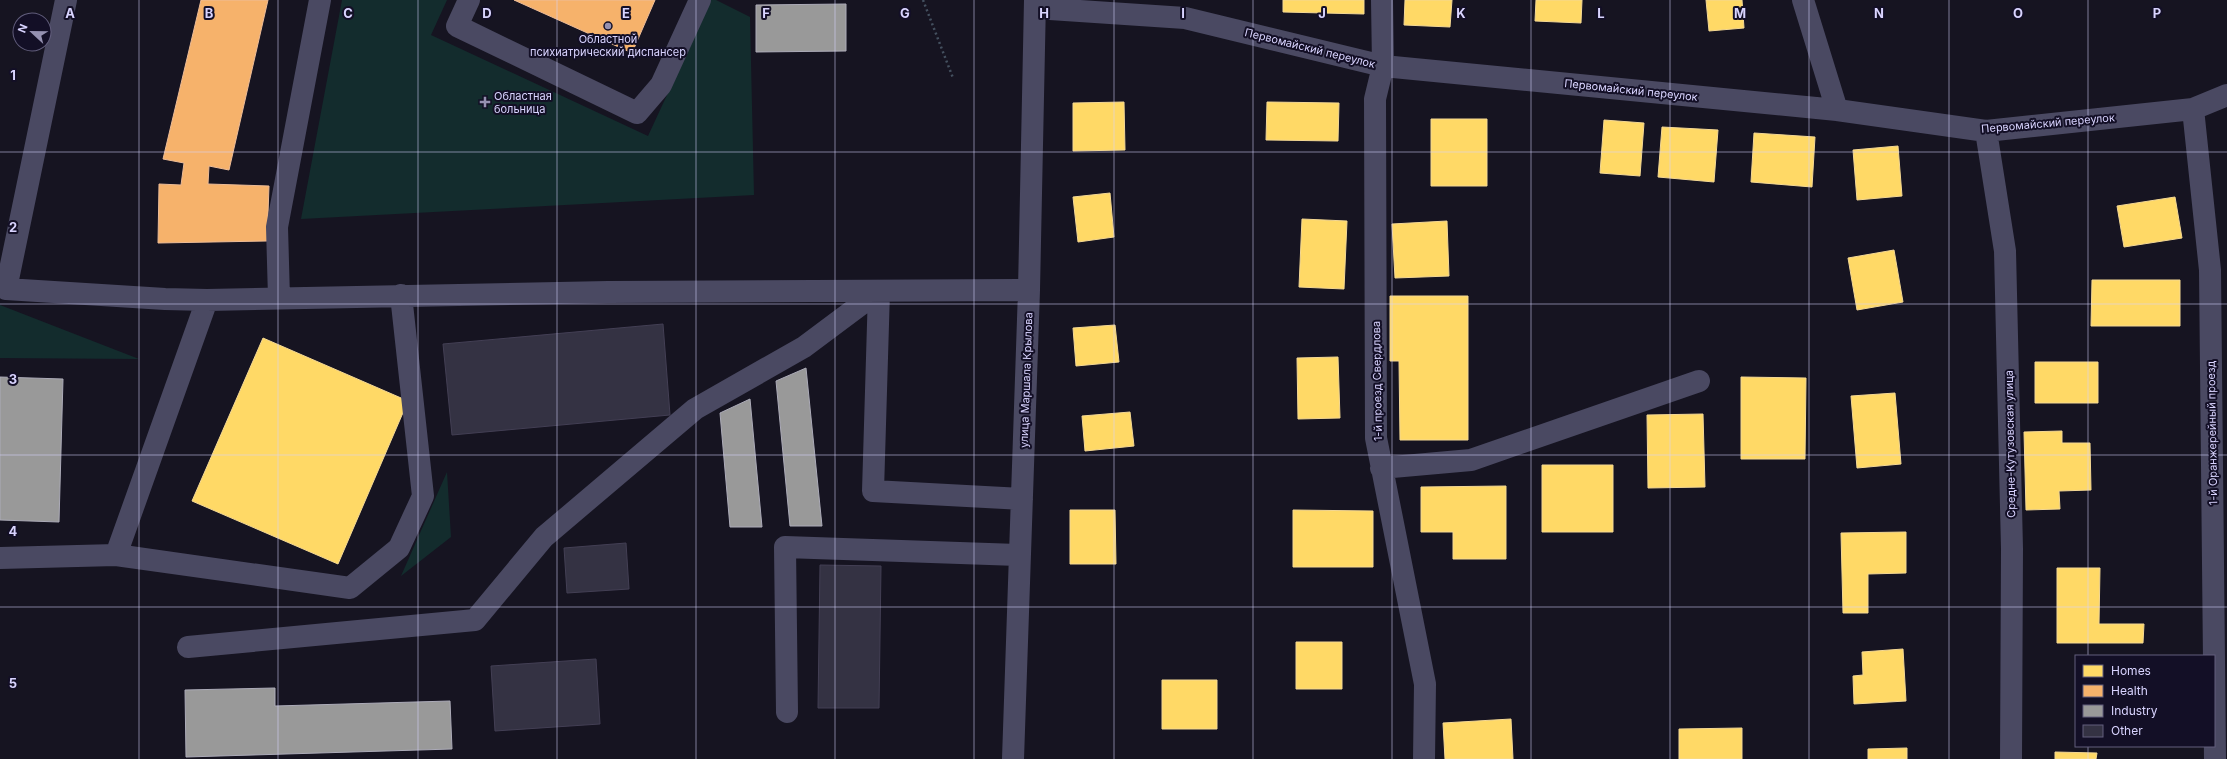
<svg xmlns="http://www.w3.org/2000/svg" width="2227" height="759" viewBox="0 0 2227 759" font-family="Inter,sans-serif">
  <rect width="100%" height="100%" fill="#161421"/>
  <path fill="#132c2d" d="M342,0H447L431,35L648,136L711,0H716L750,17L754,195L301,219Z
    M0,305L139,359L0,358Z
    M447,472L451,537L401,576Z"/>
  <path fill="#ffd966" stroke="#f4d894" d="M1283,0H1364V14L1283,12Z
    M1405,0H1452L1450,27L1404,25Z
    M1536,0H1582L1581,23L1535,21Z
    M1706,0H1742L1744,28L1709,31Z
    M1124,102L1125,150L1073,151V103Z
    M1267,102L1339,103L1338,141L1266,140Z
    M1431,119H1487V186H1431Z
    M1604,120L1644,123L1640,176L1600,173Z
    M1662,127L1718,130L1714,182L1658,177Z
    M1754,133L1815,137L1812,187L1751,182Z
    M1898,146L1902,196L1857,200L1853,150Z
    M1110,193L1114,237L1078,242L1073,197Z
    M2175,197L2182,238L2124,247L2117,206Z
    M1302,219L1347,221L1344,289L1299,287Z
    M1447,221L1449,276L1395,278L1392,224Z
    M1894,250L1903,302L1857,310L1848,258Z
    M2092,280H2180V326H2091Z
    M1390,296H1468V440H1400L1399,361H1390Z
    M1115,325L1119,362L1076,366L1073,328Z
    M263,338L408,401L338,564L192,501Z
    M1338,357L1340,418L1298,419L1297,358Z
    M2035,362H2098V403H2035Z
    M1741,377L1806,378L1805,459H1741Z
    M1895,393L1901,464L1857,468L1851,396Z
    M1130,412L1134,446L1085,451L1082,416Z
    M1703,414L1705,487L1648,488L1647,415Z
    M2062,431V443H2090L2091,490L2059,491L2060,509L2026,510L2024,432Z
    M1542,465H1613V532H1542Z
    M1506,486V559H1453V532H1421V487Z
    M1070,510H1115L1116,564H1070Z
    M1293,510L1373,511V567H1293Z
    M1906,532V573L1868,574V613H1843L1841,533Z
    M2057,568H2100L2099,624H2144L2143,643H2057Z
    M1296,642H1342V689H1296Z
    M1903,649L1906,701L1854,704L1853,676L1863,675L1862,652Z
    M1162,680H1217V729H1162Z
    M1511,719L1513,759H1445L1443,723Z
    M1742,728V759H1679V729Z
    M1907,748V759H1868V749Z
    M2055,752L2097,753L2096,759H2055Z"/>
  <path fill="#f6b26b" stroke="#edbc97" d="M201,0H268L229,170L209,166L208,184L269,186L267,241L158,243L159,184L181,185L184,163L163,159Z
    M514,0H655L632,53Z"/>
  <path fill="#999" stroke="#acabb8" d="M846,4V51L756,52V5Z
    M806,368L822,526H790L776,381Z
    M0,377L63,379L59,522L0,520Z
    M750,399L762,527H730L720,413Z
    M275,688V706L450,701L452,749L186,757L185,690Z"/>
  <path fill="#343243" stroke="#433f54" d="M663,324L670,415L452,435L443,344Z
    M626,543L629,589L567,593L564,548Z
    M820,565L881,566L879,708H818Z
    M596,659L600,724L495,731L491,666Z"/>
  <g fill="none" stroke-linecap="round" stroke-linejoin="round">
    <path stroke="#44505f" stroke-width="2.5" stroke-dasharray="2 3" stroke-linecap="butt" d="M923,0L953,78"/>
    <path stroke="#4a4962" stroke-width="22" d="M469,0L457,26L637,113L661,85L700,0
      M1382,0L1383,66L1375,99L1376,438L1425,684L1424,759
      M1803,0L1837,110
      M1035,8L1185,18L1383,66L1837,110L1986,131L2193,109L2227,95
      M2193,109L2210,270L2215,759
      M1986,131L2005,251L2012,549L2011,759
      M0,285L6,289L165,299L207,300L608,292L1029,290
      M6,289L66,0
      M879,291L873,491L1022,499
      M279,298L277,227L320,0
      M1381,468L1471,460L1699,381
      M116,555L207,300
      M0,558L116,555L350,588L399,548L423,496L401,295
      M188,647L475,620L544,537L695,409L804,347L879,291
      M787,712L785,547L1020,555
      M1013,759L1029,290L1035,0"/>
  </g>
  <path fill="none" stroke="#d9d4ff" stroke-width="1" stroke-opacity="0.55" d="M139,0V759M278,0V759M418,0V759M557,0V759M696,0V759M835,0V759M974,0V759M1114,0V759M1253,0V759M1392,0V759M1531,0V759M1670,0V759M1809,0V759M1949,0V759M2088,0V656M0,152H2227M0,304H2227M0,455H2227M0,607H2227M2088,746V759"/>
  <g fill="#9591b1" stroke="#130f26" stroke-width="1.5">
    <circle cx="608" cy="26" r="4"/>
    <path d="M483 96h4v4h4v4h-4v4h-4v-4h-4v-4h4z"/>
  </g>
  <g text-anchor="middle" stroke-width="4" stroke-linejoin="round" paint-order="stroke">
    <g font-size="11" fill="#d9d4ff" stroke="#130f26">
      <text x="608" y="43">Областной<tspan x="608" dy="13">психиатрический диспансер</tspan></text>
      <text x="494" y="100" text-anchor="start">Областная<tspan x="494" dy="13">больница</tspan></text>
    </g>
    <g font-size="11" fill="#d9d4ff" stroke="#130f26">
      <text transform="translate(1310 48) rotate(14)" y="4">Первомайский переулок</text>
      <text transform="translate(1631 90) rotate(6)" y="4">Первомайский переулок</text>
      <text transform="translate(2048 123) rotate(-5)" y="4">Первомайский переулок</text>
      <text transform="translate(1026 380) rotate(-88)" y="4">улица Маршала Крылова</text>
      <text transform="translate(1377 381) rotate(-91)" y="4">1-й проезд Свердлова</text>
      <text transform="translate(2212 433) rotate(-91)" y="4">1-й Оранжерейный проезд</text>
      <text transform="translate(2010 444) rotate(-91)" y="4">Средне-Кутузовская улица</text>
    </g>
  </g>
  <g font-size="13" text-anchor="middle" font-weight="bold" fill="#d9d4ff" stroke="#130f26" stroke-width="4" stroke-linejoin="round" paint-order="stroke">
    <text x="70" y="18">A</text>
    <text x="209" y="18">B</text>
    <text x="348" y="18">C</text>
    <text x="487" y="18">D</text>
    <text x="626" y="18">E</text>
    <text x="766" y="18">F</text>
    <text x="905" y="18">G</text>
    <text x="1044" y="18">H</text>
    <text x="1183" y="18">I</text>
    <text x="1322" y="18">J</text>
    <text x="1461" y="18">K</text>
    <text x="1601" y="18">L</text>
    <text x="1740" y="18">M</text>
    <text x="1879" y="18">N</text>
    <text x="2018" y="18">O</text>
    <text x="2157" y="18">P</text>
    <text x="13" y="80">1</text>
    <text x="13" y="232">2</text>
    <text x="13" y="384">3</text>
    <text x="13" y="536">4</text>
    <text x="13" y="688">5</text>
  </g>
  <rect x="2075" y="655" width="140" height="92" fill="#130f26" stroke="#625e7d"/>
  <rect x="2083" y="665" width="20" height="12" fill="#ffd966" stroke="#625e7d"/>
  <text x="2111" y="675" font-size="12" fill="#d9d4ff">Homes</text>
  <rect x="2083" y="685" width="20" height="12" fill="#f6b26b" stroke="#625e7d"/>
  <text x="2111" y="695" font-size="12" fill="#d9d4ff">Health</text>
  <rect x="2083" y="705" width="20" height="12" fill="#999999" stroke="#625e7d"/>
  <text x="2111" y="715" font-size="12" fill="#d9d4ff">Industry</text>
  <rect x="2083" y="725" width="20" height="12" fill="#343243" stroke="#625e7d"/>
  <text x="2111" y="735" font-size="12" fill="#d9d4ff">Other</text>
  <g transform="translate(32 32) rotate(292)"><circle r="19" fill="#130f26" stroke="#625e7d"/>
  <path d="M0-3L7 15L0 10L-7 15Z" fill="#9591b1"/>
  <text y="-6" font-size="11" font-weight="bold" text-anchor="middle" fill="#d9d4ff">N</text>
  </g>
</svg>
